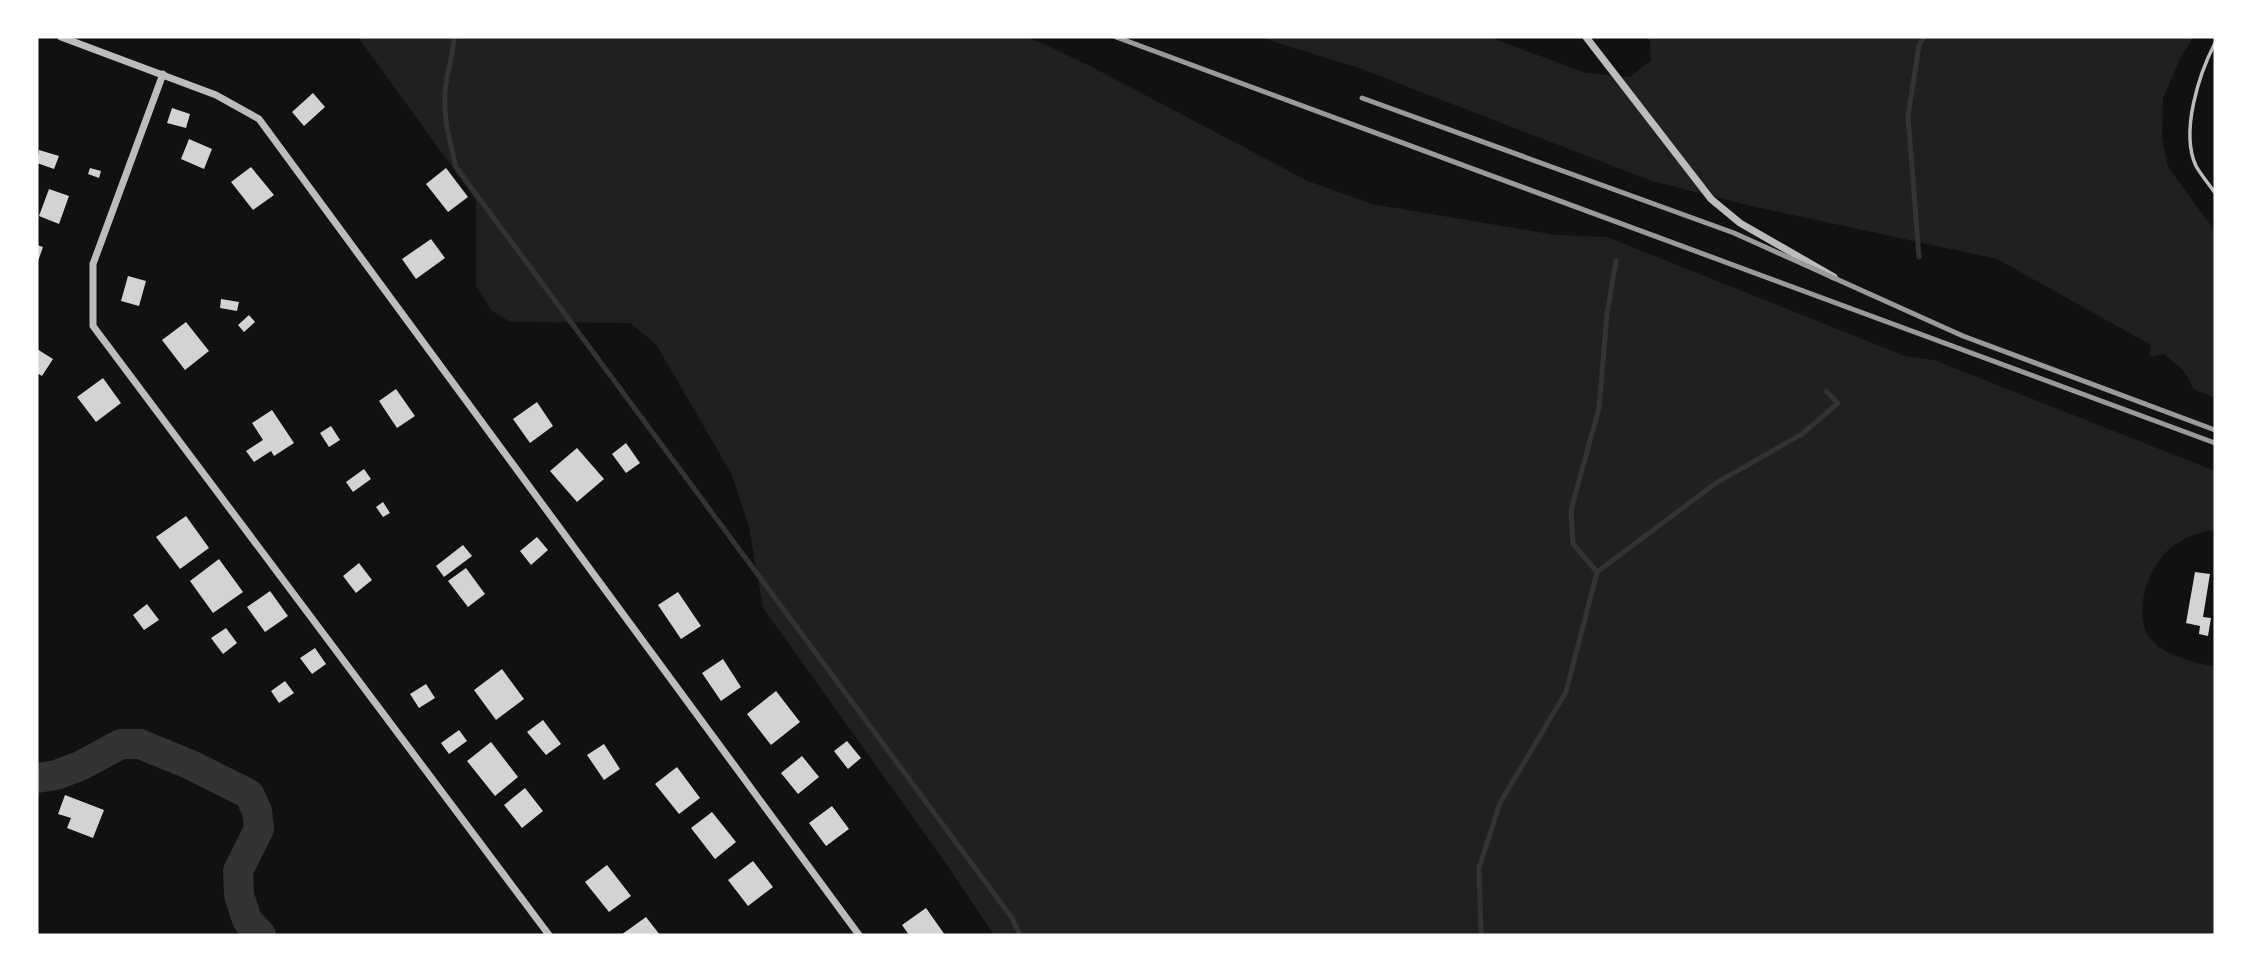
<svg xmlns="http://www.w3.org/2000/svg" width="2252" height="972" viewBox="0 0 2252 972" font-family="Ubuntu,sans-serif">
  <rect width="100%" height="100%" fill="#111"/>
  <path fill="#202020" d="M358,37H1025L1042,43L1092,67L1308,181L1372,204L1556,235L1607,237L1905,356L1934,360L2215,471V530C2197,532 2181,539 2167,551C2146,571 2130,622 2155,644C2170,656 2196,664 2215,666V935H994L938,852L763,608L749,527L732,475L656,344L630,323L510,322L491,310L476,286V200Z
    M1259,37H1489L1586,73L1630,77L1651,60L1650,41L1646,37H2193L2180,59L2163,98L2162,138L2168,167L2215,231V398L2193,389C2188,372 2177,364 2163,354L2149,357L2151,345L1997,259L1751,206L1652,181L1359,68Z"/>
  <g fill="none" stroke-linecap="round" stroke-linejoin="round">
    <path stroke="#333" stroke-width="5" d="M454,37C453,56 447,73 445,91C443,118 450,142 456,167L1012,918L1020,935
      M1919,257L1908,116L1919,45L1924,37
      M1597,572L1573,544L1571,510L1599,408L1607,314L1616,261
      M1481,935L1479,868L1500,803L1566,692L1597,572L1716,483L1802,434L1838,403L1826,391"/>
    <path stroke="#333" stroke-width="30" d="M37,778L56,775L80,766L121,744H140L191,765L249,794L257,811L259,829L238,871L239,895L247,920L261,935"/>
  </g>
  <path fill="#d3d3d3" d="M313,93L325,107L304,126L292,112Z
    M172,108L190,114L186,128L167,123Z
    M189,139L212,149L204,169L181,159Z
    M39,150L59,156L54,169L37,163Z
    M251,167L274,195L253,210L231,182Z
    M90,168L101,171L99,178L88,174Z
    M446,168L468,197L448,212L426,184Z
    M49,189L69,196L59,224L39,216Z
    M431,239L445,258L416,279L402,259Z
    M37,245L43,247L37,264Z
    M128,276L146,281L139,306L121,301Z
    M221,299L239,302L237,311L220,308Z
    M249,315L255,322L244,332L238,325Z
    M186,322L209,351L185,370L162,340Z
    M37,349L53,359L42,376L37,373Z
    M103,378L121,403L96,422L77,397Z
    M396,389L415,416L397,428L379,401Z
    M537,402L553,426L530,443L513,419Z
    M272,410L294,443L274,456L271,451L254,462L246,451L263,440L252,423Z
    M331,426L340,440L329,447L320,433Z
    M626,443L640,463L626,473L612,454Z
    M577,448L604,479L577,502L550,471Z
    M364,469L371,479L353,492L346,482Z
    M383,502L390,513L383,517L376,507Z
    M186,516L209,548L180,569L156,537Z
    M537,537L548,550L531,565L520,551Z
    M463,545L472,556L444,577L436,566Z
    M219,559L243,592L213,613L190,581Z
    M359,563L372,580L356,593L343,576Z
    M466,568L485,594L468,607L448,581Z
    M2195,572L2210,574L2203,617L2211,618L2208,636L2199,634L2200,626L2186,623Z
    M270,591L288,616L265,632L247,607Z
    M678,592L701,626L681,639L658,605Z
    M147,604L159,620L144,630L133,615Z
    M226,628L237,643L223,654L211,638Z
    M315,648L326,664L312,674L300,658Z
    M723,659L741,687L721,701L702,673Z
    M502,669L524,699L496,720L474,690Z
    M285,681L294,693L279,703L271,691Z
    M426,684L435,698L419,708L410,694Z
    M776,691L800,722L771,745L747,714Z
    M543,720L561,744L546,755L527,732Z
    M459,730L467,741L449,754L441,743Z
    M847,741L861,758L848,769L834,751Z
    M491,742L518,777L495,796L467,761Z
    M604,744L620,769L604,780L587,755Z
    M802,756L819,777L798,794L781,773Z
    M677,767L700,798L679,814L655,784Z
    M525,788L543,811L522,828L504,805Z
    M65,795L104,810L93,838L67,828L71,818L58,814Z
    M832,806L849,829L826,846L809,823Z
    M712,812L736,842L715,859L691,828Z
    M753,861L773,887L748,906L728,880Z
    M607,865L631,896L609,912L585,882Z
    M926,908L945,935H909L902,925Z
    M646,917L660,935H621Z"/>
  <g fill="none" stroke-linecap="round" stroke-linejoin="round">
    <path stroke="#bcbcbc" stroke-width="3.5" d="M2215,43C2199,74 2180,132 2196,166C2201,175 2209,184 2215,193"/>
    <path stroke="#bcbcbc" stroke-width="7" d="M61,37L216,95L259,119L859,935
      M1586,37L1711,199L1740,223L1834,277
      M163,74L93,264V326L549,935"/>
    <path stroke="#9a9a9a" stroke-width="5" d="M1116,37L2215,443
      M1362,98L1734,233L1963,336L2215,430"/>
  </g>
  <rect width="2252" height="972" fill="none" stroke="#ffffff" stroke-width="77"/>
</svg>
